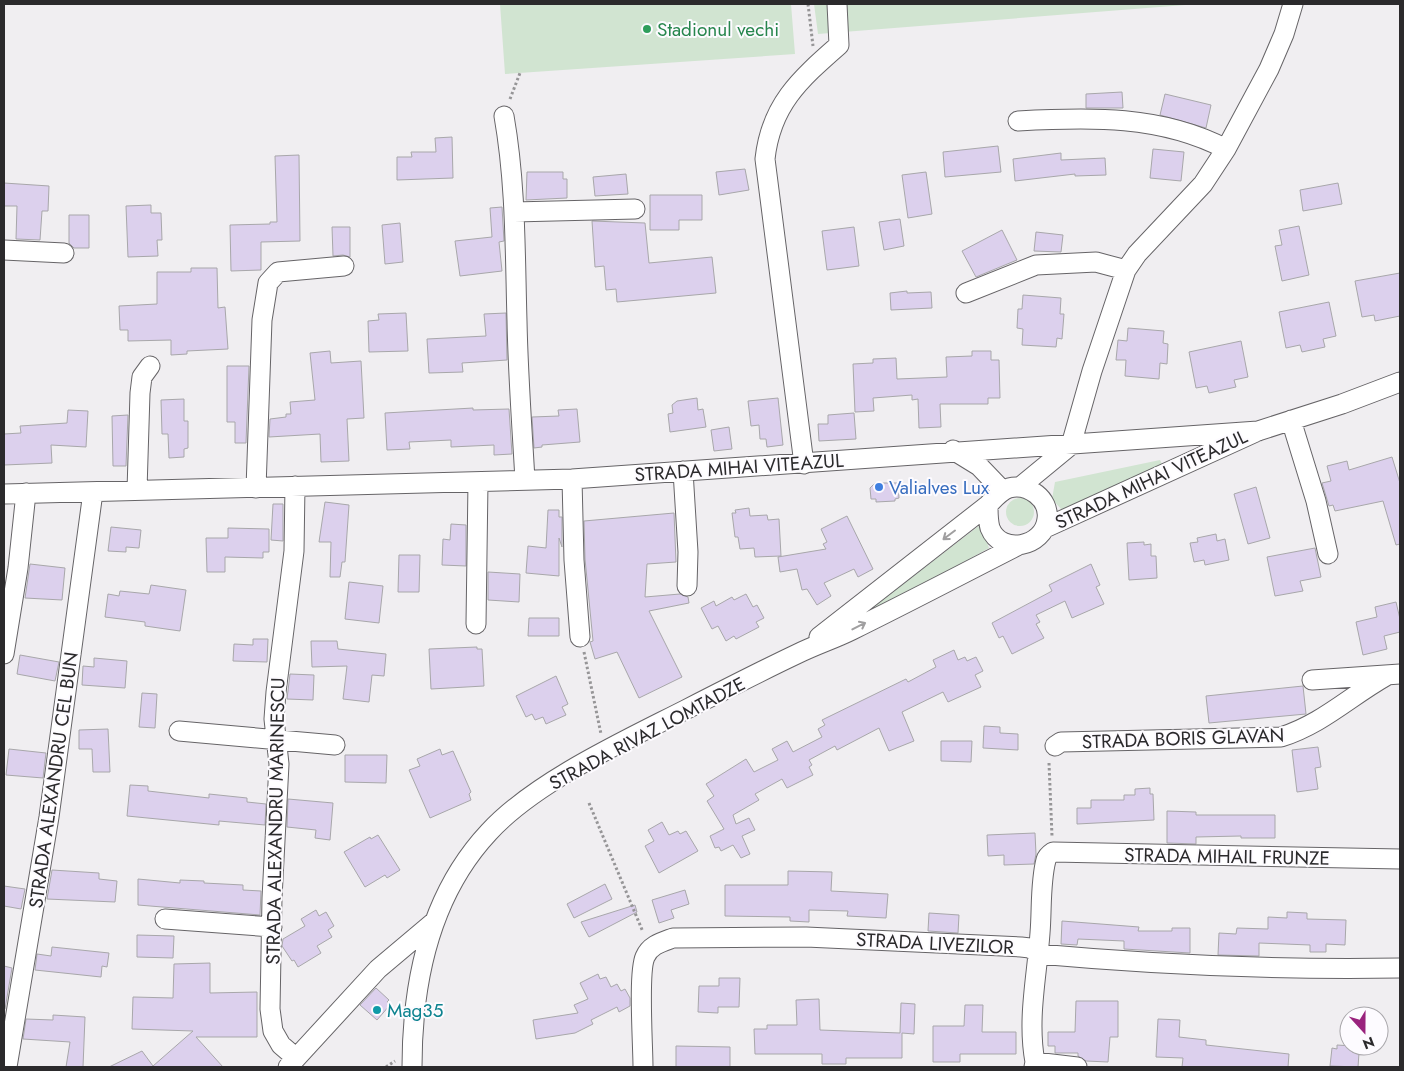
<svg xmlns="http://www.w3.org/2000/svg" width="1404" height="1071" viewBox="0 0 1404 1071" font-family="Jost,sans-serif">
  <rect width="100%" height="100%" fill="#f0eef1"/>
  <path fill="#d1e4d1" d="M500,4H791L795,54L505,74Z
    M814,4H1198L818,34Z
    M1160,460L1162,464L1062,510L1052,499L1055,482Z
    M1006 512a14 14 0 1 1 28 0a14 14 0 1 1-28 0Z
    M980,525L989,548L871,614L868,611Z"/>
  <path fill="#dcd0ed" stroke="#a8a7aa" d="M1122,92L1123,108H1086V94Z
    M1165,94L1211,105L1206,128L1160,115Z
    M452,137L453,178L397,180V157H412L411,152H436L435,138Z
    M998,146L1001,172L945,177L943,152Z
    M1153,149L1184,152L1181,181L1150,178Z
    M1061,153V160L1105,158L1106,175L1075,176V174L1015,181L1013,159Z
    M299,155L300,241L261,242V270L231,271L230,225L270,224V222H277L275,156Z
    M745,169L749,190L719,195L716,172Z
    M527,172H563V179H567V198L526,200Z
    M926,172L932,214L908,218L902,175Z
    M626,174L628,194L595,196L593,177Z
    M4,183L49,186L48,211H42L40,240L16,239L17,206H4Z
    M1338,183L1342,204L1303,211L1300,190Z
    M650,195H702V220H679V230H650Z
    M151,205V213H161L162,240H157L158,256L128,257L126,206Z
    M502,207L504,241L499,242L502,271L460,276L455,241L492,237L490,208Z
    M69,215H89V248H74L69,243Z
    M900,219L904,246L884,250L879,222Z
    M592,221L645,223L649,263L712,257L716,293L617,302L616,289L606,290L604,266L595,267Z
    M400,223L403,262L385,264L382,225Z
    M1299,226L1309,275L1282,281L1275,246L1282,245L1279,230Z
    M332,227H350V257L343,255L333,256Z
    M854,227L859,266L827,270L822,231Z
    M1002,230L1017,260L976,277L962,251Z
    M1036,232L1063,235L1061,252L1034,251Z
    M191,268H217L218,308L225,307L228,349L187,351V354L171,355V340L128,341V330H120L119,306L157,304V272H191Z
    M1400,273V316L1375,321L1374,315L1362,317L1355,281Z
    M907,291V293L931,292L932,308L891,310L890,293Z
    M1023,295L1061,298L1060,314H1064L1062,339L1057,338L1056,347L1022,345L1023,329L1017,328L1018,309H1022Z
    M1329,302L1336,336L1323,339L1325,347L1302,352L1300,345L1286,348L1279,312Z
    M406,313L408,351L369,352L368,321L379,320L378,314Z
    M506,313L507,360L462,363L463,372L429,373L427,339L486,336L484,314Z
    M1128,328L1164,331L1163,343L1168,344L1167,364L1160,363L1159,379L1125,376L1126,360H1116L1118,340L1127,341Z
    M1241,341L1248,377L1234,380L1236,387L1209,393L1207,386L1196,388L1189,352Z
    M330,351L331,363L361,361L364,418L347,419L349,461L321,462L320,434L269,437L270,419L286,417V414H291L290,402L315,400L310,353Z
    M972,351H991V360H999L1000,398H988V404H940L941,427L919,428L918,399L912,400V395L873,398L874,411L855,412L853,364L873,363V359L896,358L897,379L947,377L946,357L972,356Z
    M227,366H249L246,443H235V422H227Z
    M697,398L698,410L703,409L706,427L670,432L668,414L673,413L672,405L677,401Z
    M778,398L783,445L767,447L766,439H760L759,425L751,426L748,401Z
    M184,399V421H188V448L184,449V457L169,458L168,434H162L161,400Z
    M473,408V410L509,409L512,454L494,455V445L451,447V440L409,442L410,449L387,450L385,413Z
    M577,409L580,442L542,445V447L534,448L532,417L559,416L558,410Z
    M68,410L88,411L86,447L51,445L52,463L4,465V434L21,433L20,426L67,423Z
    M854,413L856,439L819,441L818,424H828V415Z
    M128,415L126,466H113L112,416Z
    M729,427L732,449L714,451L711,430Z
    M1392,457L1400,483V544L1396,545L1383,501L1335,511L1333,505L1329,506L1322,483L1331,481L1327,466L1347,461L1349,470Z
    M875,483H898L899,498L895,499V501L876,502V499H871L870,488Z
    M1256,487L1270,538L1248,544L1234,494Z
    M325,502L349,505L345,562H342L340,577H330L331,542H319Z
    M273,504H283V541L271,540Z
    M749,508L750,516L767,515L768,520L779,519L781,556L755,557L754,548L740,549L738,537H735L732,513H736L735,510Z
    M548,510H559V517H562V547L559,538V576L526,573L528,546L546,548Z
    M674,513L676,562L647,564L645,597L680,594L688,597L689,603L649,611L682,677L639,698L617,652L595,659L590,642L593,641L585,559L584,521Z
    M847,516L873,569L858,577L854,569L824,583L831,596L817,605L807,589L802,590L797,569L780,572L778,557L826,549L823,544L827,542L821,529Z
    M451,524L466,525V566L442,565L443,539L450,540Z
    M111,527L141,530L139,548L126,547V552L108,551Z
    M228,528L269,529V552H263V558L225,557V572H207L206,538H228Z
    M1216,534L1217,541L1225,539L1229,560L1205,565L1204,560L1194,562L1190,543L1198,542L1197,538Z
    M1144,542V545L1151,544V556H1156L1157,578L1129,580L1127,543Z
    M1315,548L1321,577L1300,581L1303,591L1275,596L1267,557Z
    M399,555H420L419,592H398Z
    M30,564L65,568L62,600L25,598Z
    M1091,564L1100,585L1096,587L1104,604L1072,618L1065,601L1036,615L1040,622L1036,624L1044,638L1012,654L1003,636L999,638L992,623L1052,591L1049,585Z
    M488,572L520,574L519,602L488,600Z
    M349,582L383,586L379,623L345,619Z
    M151,585L186,590L180,631L145,626V622L105,617L108,594L119,596L120,591L149,594Z
    M746,594L753,607L757,605L764,618L756,622L759,627L736,639L734,636L726,641L718,626L712,629L701,608L714,601L716,606L732,597L734,600Z
    M1396,602L1400,619V632L1384,636L1387,649L1363,655L1356,622L1377,617L1375,607Z
    M529,618H559V636H528Z
    M253,639H268L267,662L233,661L234,644L253,645Z
    M311,641H337L338,649L386,654L384,676L372,675L369,702L343,699L347,666L312,667Z
    M477,647V649H482L484,686L431,689L429,649Z
    M954,650L958,660L965,657L967,661L976,657L983,671L975,675L981,687L948,702L943,692L902,712L914,741L889,751L879,728L837,750L835,746L809,760L812,765L809,767L813,775L787,788L782,779L755,794L759,800L733,815L736,824L749,818L755,830L742,836L750,854L741,858L733,845L721,851L719,847L715,848L710,836L724,829L707,801L714,796L706,784L746,759L754,772L778,760L772,749L787,741L793,752L822,737L818,729L825,725L822,720L906,679L908,682L936,667L933,660Z
    M20,655L59,662L55,681L17,674Z
    M94,658L127,661L125,688L82,685L83,666L94,667Z
    M290,674L314,675L313,700L287,699Z
    M556,676L568,704L562,707L566,715L546,724L543,717L535,720L532,714L526,717L516,696Z
    M1303,686L1306,714L1209,723L1206,696Z
    M142,693L157,694L155,728L139,727Z
    M984,726L1000,727V733L1018,734V750L983,748Z
    M108,729L110,772H93L92,749H79V730Z
    M941,741H972L971,762L941,761Z
    M1318,747L1321,767L1315,768L1318,789L1297,792L1292,750Z
    M9,749L46,753L43,778L6,775Z
    M440,749L442,755L453,751L471,792L469,794L471,800L430,818L409,770L420,766L417,759Z
    M345,755H387L386,783L345,782Z
    M130,785L148,786V791L209,798V794L247,798V802L266,804L265,825L219,821V825L127,816Z
    M1150,788V794H1153L1154,820L1077,824V808H1091V800H1124V795H1135V789Z
    M288,799L333,803L330,840L315,838L316,830L287,827Z
    M1167,811L1196,812V815H1275V838H1241V836L1196,837V844L1167,843Z
    M662,822L669,835L678,831L680,834L686,831L698,851L659,873L645,846L654,841L648,830Z
    M1035,833L1036,854L1034,864L1004,865V855L988,856L987,835Z
    M378,835L400,870L387,878L385,875L365,887L344,852L370,837L371,839Z
    M52,870L99,873V879L117,881L115,902L47,899Z
    M788,871L832,872L831,891L888,894L886,918L847,916L848,911L809,910V922L790,921V917L725,916V885H788Z
    M138,879L180,883V880L204,881V883L243,885V890L261,891L260,915L138,905Z
    M605,884L612,899L574,918L567,904Z
    M4,886L25,889L21,909L4,906Z
    M685,890L689,904L671,910L674,918L659,923L652,900Z
    M635,905L637,912L589,937L581,922Z
    M316,910L319,916L326,912L334,926L328,930L332,937L317,946L321,953L298,967L294,960L292,961L282,946L283,939L305,926L301,919Z
    M1287,912L1307,913V919L1346,920L1345,945L1326,944V952H1310V945L1259,943V956L1218,955L1219,933L1236,934L1237,928L1268,929V917L1287,918Z
    M929,913L959,915L958,933L928,931Z
    M1062,921L1139,927L1138,931H1172V928H1190V953L1124,949V941L1078,939L1077,945L1061,944Z
    M137,935L174,936L173,958L137,957Z
    M52,947L109,953L107,967L102,966L101,977L35,970L37,954L51,956Z
    M210,963V993L257,992V1037H196L223,1067H109L142,1051L153,1066L193,1031L132,1029L133,997L173,998L174,964Z
    M4,966L12,968L5,1009H4Z
    M598,974L600,979L606,977L611,987L617,984L621,991L625,989L630,998V1006L619,1012L617,1007L591,1020L593,1024L575,1033L536,1039L533,1020L578,1013L574,1005L588,999L580,983Z
    M719,978H740L739,1007H718V1013L698,1012L699,986H719Z
    M376,988L389,1000L387,1002L390,1005L377,1020L360,1005Z
    M819,999L820,1030L900,1033L901,1003L915,1004L914,1034L902,1033V1058H846V1064H822V1054H755L754,1029H767V1025H797L796,1000Z
    M1076,1001H1118V1037H1110L1108,1062L1086,1061L1078,1056V1053H1055V1046H1048V1032H1075Z
    M965,1005H983L982,1032H1016V1054H960V1062H933V1026H964Z
    M53,1015L85,1017L83,1067H66L70,1042L23,1039L26,1019L53,1020Z
    M1158,1019L1180,1020L1179,1037L1206,1040V1045L1289,1054L1288,1067H1182L1183,1058L1156,1057Z
    M1337,1045L1352,1046V1052L1359,1053L1358,1067L1330,1066L1332,1048L1337,1049Z
    M676,1046L730,1047V1067H676Z"/>
  <g fill="none" stroke-linecap="round" stroke-linejoin="round">
    <g stroke="#666467" stroke-width="21">
      <path id="minor" d="M504,116C516,184 515,253 517,321C518,374 522,427 525,480
        M1018,121C1090,117 1161,115 1226,149
        M514,212L635,209
        M4,250L64,253
        M966,293L1036,265L1096,262L1126,270
        M1291,420L1316,501L1328,554
        M953,450L979,466L1003,491
        M804,464L765,159C771,105 799,80 839,45L837,4
        M683,471L688,552L687,586
        M572,479L574,560L580,637
        M295,486L294,551L276,692L274,719L279,764L272,898L270,1009L273,1031L281,1045L295,1057
        M1020,487L1071,445L1092,371L1126,270L1137,254L1203,184L1226,149L1269,69L1284,34L1293,4
        M256,488L262,320L268,283L278,272L344,266
        M137,490L140,393L142,377L150,366
        M4,494L572,479L1258,431
        M1045,528L1258,431L1342,404L1400,382
        M476,624L478,482
        M819,637L988,505C994,499 1000,491 1009,488C1028,483 1050,499 1047,519C1044,547 1001,556 990,528C988,521 988,513 988,505
        M4,654L18,568L26,493
        M1312,680L1400,674
        M179,731L335,745
        M1055,746L1061,742L1281,737C1322,724 1349,697 1386,676
        M165,919L272,927
        M1035,1062L1077,1067
        M7,1067L49,817L93,492
        M288,1067L378,969L435,921
        M412,1067C412,983 430,895 489,832C535,782 624,741 685,710C722,691 759,672 797,654C815,645 834,639 852,630C907,603 962,574 1017,546
        M643,1067C643,1045 638,973 645,957C650,945 662,942 673,938L806,937L1021,947L1030,948L1038,954C1159,965 1279,970 1400,968
        M1034,1067L1035,1062C1027,1019 1037,976 1040,933C1042,910 1040,883 1046,860C1047,856 1050,854 1053,852L1400,859"/>
    </g>
    <path stroke="#969597" stroke-width="3" stroke-dasharray="2.5 2.5" stroke-linecap="butt" d="M808,4L813,46
      M510,99L520,73
      M584,652L601,734
      M1049,763L1052,836
      M589,803L643,932
      M386,1067L395,1061"/>
    <use href="#minor" stroke="#fff" stroke-width="19"/>
  </g>
  <defs><path id="oneway-shaft" d="M-6 0H5M1.5-3L5.5 0L1.5 3" fill="none" stroke-width="1.6" stroke-linecap="round" stroke-linejoin="round" transform="scale(1.25)"/></defs>
  <g stroke="#a09fa0">
    <use href="#oneway-shaft" transform="translate(949 535) rotate(143)"/>
    <use href="#oneway-shaft" transform="translate(859 626) rotate(-27)"/>
  </g>
  <circle fill="#2e9e5b" stroke="#fdfbff" stroke-width="2" cx="647" cy="29" r="5"/>
  <circle fill="#3f7fe0" stroke="#fdfbff" stroke-width="2" cx="879" cy="487" r="5"/>
  <circle fill="#0f9aa8" stroke="#fdfbff" stroke-width="2" cx="377" cy="1010" r="5"/>
  <g text-anchor="middle" stroke-width="4" stroke-linejoin="round" paint-order="stroke">
    <g font-size="19" fill="#27864d" stroke="#fdfbff" text-anchor="start">
      <text x="657" y="36">Stadionul vechi</text>
    </g>
    <g font-size="19" fill="#2b2a2c" stroke="#fdfbff">
      <text transform="translate(739 467) rotate(-4)" y="7">STRADA MIHAI VITEAZUL</text>
      <text transform="translate(1151 479) rotate(-25)" y="7">STRADA MIHAI VITEAZUL</text>
      <text transform="translate(647 733) rotate(-28)" y="7">STRADA RIVAZ LOMTADZE</text>
      <text transform="translate(1183 738) rotate(-2)" y="7">STRADA BORIS GLAVAN</text>
      <text transform="translate(53 780) rotate(-82)" y="7">STRADA ALEXANDRU CEL BUN</text>
      <text transform="translate(275 821) rotate(-89)" y="7">STRADA ALEXANDRU MARINESCU</text>
      <text transform="translate(1227 856) rotate(1)" y="7">STRADA MIHAIL FRUNZE</text>
      <text transform="translate(935 943) rotate(3)" y="7">STRADA LIVEZILOR</text>
    </g>
    <g font-size="19" fill="#366cbe" stroke="#fdfbff" text-anchor="start">
      <text x="889" y="494">Valialves Lux</text>
    </g>
    <g font-size="19" fill="#0d838f" stroke="#fdfbff" text-anchor="start">
      <text x="387" y="1017">Mag35</text>
    </g>
  </g>
  <rect width="1404" height="1071" fill="none" stroke="#2b2a2c" stroke-width="10"/>
  <g transform="translate(1364 1031) rotate(159)"><circle r="24" fill="#fdfbff" stroke="#a9a7ab"/>
  <path d="M0-4L9 19L0 12L-9 19Z" fill="#99227d"/>
  <text y="-8" font-size="14" font-weight="bold" text-anchor="middle" fill="#2b2a2c">N</text>
  </g>
</svg>
